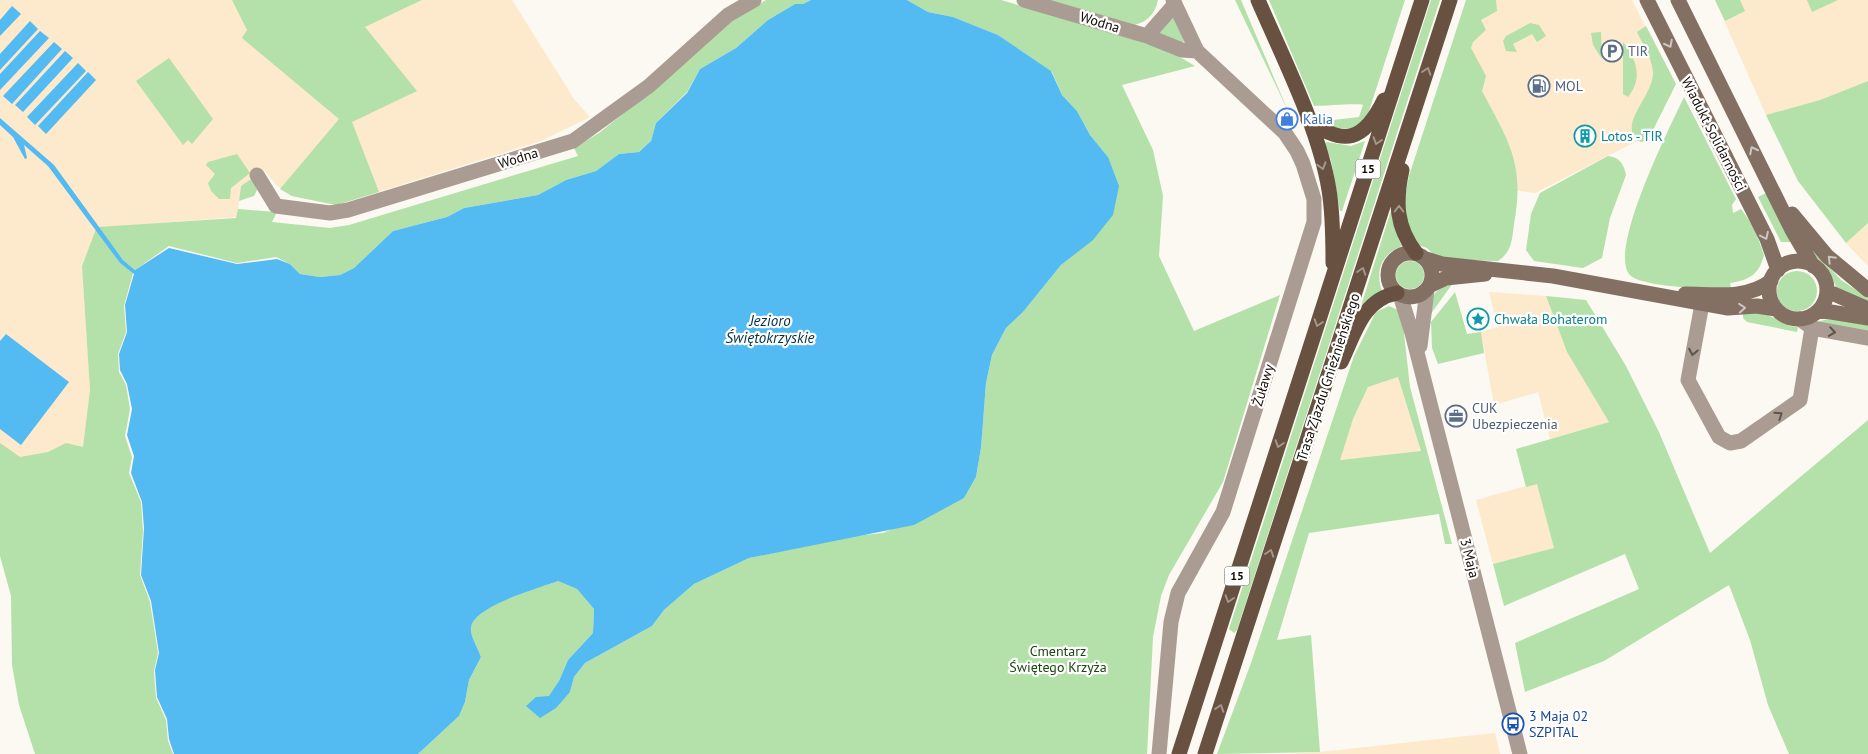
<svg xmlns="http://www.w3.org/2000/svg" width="1868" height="754" viewBox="0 0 1868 754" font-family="'PT Sans',sans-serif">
  <rect width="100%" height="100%" fill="#fcf8f2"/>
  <path fill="#fde9cb" d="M0,0H343L365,27L422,0H512L574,99L590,117L541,141L336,205L292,196L276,185L264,170L241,186L237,217L97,228L82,266L90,390L83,448L0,469Z
    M1484,0H1632L1674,84L1649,135L1535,193L1514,190L1461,68Z
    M1715,0H1868V81L1820,100L1766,115Z
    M1868,223V266L1846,243Z
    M1489,292L1546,296L1567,352L1609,422L1550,439L1538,392L1494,405L1481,332L1498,327Z
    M1398,377L1421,451L1339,460L1353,419L1368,387Z
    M1537,483L1554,548L1493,564L1476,500Z
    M1495,733L1500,754H1286L1320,752Z"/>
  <path fill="#b3e1a9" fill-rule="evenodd" d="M232,0H422L365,27L417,91L352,122L379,192L336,205L292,196L280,189L339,119L242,38L247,30Z
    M766,0H811L803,4H795L768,20L736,48L700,69L687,92L656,123L651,141L639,152L619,154L596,171L566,180L538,195L464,208L447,217L393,231L354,268L340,275L320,277L300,274L290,264L276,257L237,263L169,246L135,270L123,260L98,227L236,218L238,209L277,212L272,222L330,228L349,225L578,156L574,148L599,133L653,90L733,19Z
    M907,0H1001L1168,50L1195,66L1122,85L1153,150L1163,196L1159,256L1194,331L1280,295L1223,482L1169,575L1161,596L1153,637L1147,754H418L459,716L465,702L469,680L481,657C478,648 470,636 471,628C473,606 539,588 558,581L577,589L594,609L593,633L568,660L559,681L549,697H536L556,707L570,692L574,677L585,663L652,626L664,610L694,584L749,558L854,536L883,533L964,498L976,477L981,448L986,383L992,355L1006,328L1023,312L1061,265L1072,256L1108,157L1090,135L1077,111L1062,95L1052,72L998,35L953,17L928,12Z
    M1050,0H1158C1155,14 1148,21 1135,25Z
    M1235,0H1241L1294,125L1289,113Z
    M1269,0H1405L1368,114C1359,131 1341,132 1326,123L1325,121L1359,117L1363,105C1358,103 1324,106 1314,106Z
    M1431,0H1440L1237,630L1234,633L1229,629Z
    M1466,0H1496L1497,11L1481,20L1486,30L1473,42L1471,48L1486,76L1482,91C1509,142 1525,164 1514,224C1512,239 1512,252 1498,261L1447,260L1436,257L1427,248L1415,244L1409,236L1404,201L1409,176Z
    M1715,0H1740L1745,11L1725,21Z
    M1807,0H1838L1812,12Z
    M1169,18H1174L1184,41L1182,44L1158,35Z
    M1530,23L1539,25L1546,36L1537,42L1532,34L1513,44L1517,52L1506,51L1503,41L1506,36Z
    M1646,26L1676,84L1648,140L1641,142L1636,140C1620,121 1654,95 1653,72C1652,58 1643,45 1637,32Z
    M1601,32L1602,59L1593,45L1591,33Z
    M1623,42C1637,60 1643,78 1628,97L1623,94Z
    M169,58L213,119L192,144L188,140L183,145L136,81Z
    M1868,81V223L1846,243L1798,181L1766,115L1820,100Z
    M1684,97L1736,199L1732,205L1733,213L1741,209L1754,227L1764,255C1759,275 1749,280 1730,283L1731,288C1711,289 1643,288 1630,275C1607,251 1671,125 1684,97Z
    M1365,141L1342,211H1340L1331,160L1324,144L1327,142L1351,146Z
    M237,154L250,173L231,188L230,199H219L211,191L208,183L215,174L206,165L208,162Z
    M1608,156C1619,157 1624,164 1626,175L1610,218L1602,258L1583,268L1534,261L1526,250L1531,214L1540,193Z
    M254,177L257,190L254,196L239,201L241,186Z
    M1766,193L1791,242H1781L1758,197Z
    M1393,204L1397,236L1402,246C1381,254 1375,271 1382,291L1371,297L1361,306Z
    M96,229L120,263L133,273L124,306L126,332L118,354L119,372L126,385L130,409L125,436L132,457L129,473L141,502L143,531L140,575L150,602L158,653L154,671L156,698L166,720L168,741L173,754H35L19,705L12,665L11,596L0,556V443L20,457L48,452L66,443L83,447L90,390L82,266Z
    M1807,243L1841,280L1868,298V303L1839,291L1823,265L1813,256Z
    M1396 275a14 14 0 1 1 28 0a14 14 0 1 1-28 0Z
    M1777 291a20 20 0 1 1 40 0a20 20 0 1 1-40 0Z
    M1453,283L1430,315C1432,295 1433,289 1453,283Z
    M1455,292L1467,334L1481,332L1484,353L1438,364L1432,348L1431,322Z
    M1546,296L1586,300L1626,366L1659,432L1710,553L1868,420V754H1789L1768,705L1750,640L1729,585L1604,661L1525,692L1515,643L1639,589L1625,554L1504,606L1493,564L1554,548L1537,484L1526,487L1516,449L1609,422L1567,352Z
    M1389,306L1396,309L1402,316L1410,387L1452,544H1445L1439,514L1309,533L1277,640L1311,635L1320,752L1217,754L1251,663L1354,356L1376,312ZM1398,377L1421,451L1340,460L1353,419L1368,387Z
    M1762,312L1789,326L1798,327L1797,332L1747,322L1743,318V314Z
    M1834,317L1868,325V333L1814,323Z"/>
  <path fill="#53baf2" d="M811,0H907L928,12L953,17L998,35L1051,71L1062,95L1077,111L1090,135L1108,157L1119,186L1113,215L1093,240L1061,265L1023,312L1006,328L992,355L986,383L981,448L976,477L964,498L914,525L749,558L694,584L664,610L652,626L585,663L574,677L570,692L556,708L540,718L526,706L536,697L549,696L559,681L568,660L593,633L594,609L577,589L558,581C540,588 473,606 471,628C470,636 478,648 481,657L469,680L465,702L459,716L418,754H174L169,739L167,719L157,697L155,670L159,653L151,601L141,575L144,528L142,502L131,473L134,456L127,435L132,409L127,384L120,370L119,354L127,332L125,305L134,274L120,263L48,166L24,145L27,158L25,159L13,137L0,125V118L54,165L123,260L135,270L169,248L237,264L277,259L290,264L300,274L320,277L340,275L354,268L393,231L447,217L464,208L538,195L566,180L596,171L619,154L639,152L651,141L656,123L687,93L700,69L736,48L768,20L795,4H803Z
    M12,6L21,14L0,36V20Z
    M30,21L38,29L0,70V54Z
    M40,31L49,38L0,90V74Z
    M54,42L62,49L12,104L3,96Z
    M65,51L73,58L23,112L15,105Z
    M78,63L86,71L35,125L27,117Z
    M88,72L96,80L46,134L38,126Z
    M6,334L69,382L21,445L0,429V341Z"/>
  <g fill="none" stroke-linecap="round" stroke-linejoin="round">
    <path stroke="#aa9c93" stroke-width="15" d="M1024,0L1147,36L1182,50L1197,51
      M1147,36L1175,4
      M257,175L276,206L330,213L348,210L573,141L649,86L728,15L754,0
      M1400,295L1412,333L1520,754
      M1702,304L1688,380L1719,437L1730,443L1741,441L1800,400L1812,328
      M1800,319L1812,328L1868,338
      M1420,346L1427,290
      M1159,754L1171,622L1178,593L1223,512L1314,222V199L1303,164L1297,151L1285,133L1197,51L1173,0"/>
    <path stroke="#847063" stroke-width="15" d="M1647,0L1767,239L1778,270
      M1678,0L1792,230L1813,266
      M1792,214L1827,256L1868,290
      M1388 275a22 22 0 1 1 44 0a22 22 0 1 1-44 0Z
      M1426,259L1442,264L1553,276L1728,308L1757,306L1776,309
      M1769 290a29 29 0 1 1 58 0a29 29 0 1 1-58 0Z
      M1431,285L1446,278L1485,274
      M1827,291L1868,309
      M1685,294C1714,294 1746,300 1771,281
      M1819,310L1868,318"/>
    <path stroke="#685141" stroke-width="15" d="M1258,0C1283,58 1319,128 1329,190C1333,214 1333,239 1333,263
      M1308,120C1344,147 1364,141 1384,100
      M1402,170C1395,202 1396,227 1416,253
      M1341,362C1355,333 1362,300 1397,293
      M1179,754L1422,0
      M1205,754L1450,0"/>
  </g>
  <defs><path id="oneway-chevron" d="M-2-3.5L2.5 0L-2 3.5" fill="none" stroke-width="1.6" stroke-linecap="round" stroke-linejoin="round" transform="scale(1.25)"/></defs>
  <g stroke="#cec6c1">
    <use href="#oneway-chevron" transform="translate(1669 44) rotate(63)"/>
    <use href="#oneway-chevron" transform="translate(1753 150) rotate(-117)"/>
    <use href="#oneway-chevron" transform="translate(1765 236) rotate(65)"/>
    <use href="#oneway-chevron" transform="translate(1831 259) rotate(-135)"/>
    <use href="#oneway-chevron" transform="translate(1742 308) rotate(-4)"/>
  </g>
  <g stroke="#a4978d">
    <use href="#oneway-chevron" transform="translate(1427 71) rotate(-72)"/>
    <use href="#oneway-chevron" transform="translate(1377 141) rotate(108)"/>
    <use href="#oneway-chevron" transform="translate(1322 166) rotate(74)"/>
    <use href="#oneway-chevron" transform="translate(1399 209) rotate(-90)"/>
    <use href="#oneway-chevron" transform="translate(1362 271) rotate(-72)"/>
    <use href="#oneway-chevron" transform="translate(1318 323) rotate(108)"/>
    <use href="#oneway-chevron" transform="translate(1279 444) rotate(108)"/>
    <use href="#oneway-chevron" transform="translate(1270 553) rotate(-72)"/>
    <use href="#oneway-chevron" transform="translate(1229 599) rotate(108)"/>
    <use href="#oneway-chevron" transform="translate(1220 708) rotate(-72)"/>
  </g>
  <g stroke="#5e544b">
    <use href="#oneway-chevron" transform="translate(1832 332) rotate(9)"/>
    <use href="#oneway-chevron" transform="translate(1693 352) rotate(101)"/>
    <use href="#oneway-chevron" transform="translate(1779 415) rotate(-35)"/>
  </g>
  <defs>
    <g id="parking-ring" transform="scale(1.125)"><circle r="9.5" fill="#fff" stroke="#5c6f8a" stroke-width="1.5"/><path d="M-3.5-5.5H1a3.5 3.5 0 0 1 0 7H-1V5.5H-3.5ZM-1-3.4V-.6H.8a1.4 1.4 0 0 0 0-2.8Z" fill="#5c6f8a"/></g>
    <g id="fuel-ring" transform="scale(1.125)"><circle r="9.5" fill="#fff" stroke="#5c6f8a" stroke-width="1.5"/><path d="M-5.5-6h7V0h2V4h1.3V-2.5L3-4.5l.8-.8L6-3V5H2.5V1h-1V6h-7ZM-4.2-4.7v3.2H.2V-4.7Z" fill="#5c6f8a"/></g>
    <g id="shop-ring" transform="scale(1.125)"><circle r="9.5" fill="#fff" stroke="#3f7fe0" stroke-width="1.5"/><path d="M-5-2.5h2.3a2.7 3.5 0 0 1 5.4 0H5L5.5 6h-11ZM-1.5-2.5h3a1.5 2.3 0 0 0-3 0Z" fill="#3f7fe0"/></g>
    <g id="building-ring" transform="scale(1.125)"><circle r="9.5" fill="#fff" stroke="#0f9aa8" stroke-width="1.5"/><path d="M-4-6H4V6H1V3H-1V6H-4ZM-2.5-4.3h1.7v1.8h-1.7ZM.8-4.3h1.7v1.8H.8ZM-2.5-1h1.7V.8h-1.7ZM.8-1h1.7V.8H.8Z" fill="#0f9aa8"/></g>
    <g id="sight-ring" transform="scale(1.125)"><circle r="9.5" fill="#fff" stroke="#0f9aa8" stroke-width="1.5"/><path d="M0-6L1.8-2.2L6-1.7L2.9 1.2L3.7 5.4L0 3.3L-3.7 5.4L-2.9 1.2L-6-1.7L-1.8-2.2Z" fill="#0f9aa8"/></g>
    <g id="office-ring" transform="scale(1.125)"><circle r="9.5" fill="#fff" stroke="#5c6f8a" stroke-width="1.5"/><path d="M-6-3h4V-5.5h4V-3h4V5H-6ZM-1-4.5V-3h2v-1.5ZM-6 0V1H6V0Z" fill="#5c6f8a"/></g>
    <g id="bus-ring" transform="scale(1.125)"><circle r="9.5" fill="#fff" stroke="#1a4fb4" stroke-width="1.5"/><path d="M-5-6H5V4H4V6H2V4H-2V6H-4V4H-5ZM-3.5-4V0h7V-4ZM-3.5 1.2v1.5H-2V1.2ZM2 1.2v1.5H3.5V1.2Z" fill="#1a4fb4"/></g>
  </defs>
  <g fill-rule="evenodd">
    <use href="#parking-ring" x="1612" y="51"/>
    <use href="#fuel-ring" x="1539" y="86"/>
    <use href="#shop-ring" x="1287" y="119"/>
    <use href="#building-ring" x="1585" y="136"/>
    <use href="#sight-ring" x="1478" y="319"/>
    <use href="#office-ring" x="1456" y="416"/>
    <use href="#bus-ring" x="1513" y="724"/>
  </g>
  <g text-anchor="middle" stroke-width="4.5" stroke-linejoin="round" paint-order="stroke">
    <g fill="#fff" stroke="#59544f" stroke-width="1">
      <rect x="1355.5" y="159.5" width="25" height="19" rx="4"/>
      <rect x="1224.5" y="566.5" width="25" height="19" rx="4"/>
    </g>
    <g font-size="12" font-weight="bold" fill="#120b03">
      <text x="1368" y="173">15</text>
      <text x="1237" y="580">15</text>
    </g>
    <g font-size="14" fill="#120b03" stroke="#fff">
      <text transform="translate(1100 22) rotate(17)" y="5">Wodna</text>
      <text transform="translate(1714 134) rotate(63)" y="5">Wiadukt Solidarności</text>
      <text transform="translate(518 158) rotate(-17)" y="5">Wodna</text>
      <text transform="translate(1328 377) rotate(-72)" y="5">Trasa Zjazdu Gnieźnieńskiego</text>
      <text transform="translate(1263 385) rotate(-73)" y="5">Żuławy</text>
      <text transform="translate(1470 558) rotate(76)" y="5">3 Maja</text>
    </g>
    <g font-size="14" fill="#4e5e75" stroke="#fff" text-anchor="start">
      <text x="1628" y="56">TIR</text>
      <text x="1555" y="91">MOL</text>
      <text x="1472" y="413">CUK<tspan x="1472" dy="16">Ubezpieczenia</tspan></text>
    </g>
    <g font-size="14" fill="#366cbe" stroke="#fff" text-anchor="start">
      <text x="1303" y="124">Kalia</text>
    </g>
    <g font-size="14" fill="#0d838f" stroke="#fff" text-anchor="start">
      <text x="1601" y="141">Lotos - TIR</text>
      <text x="1494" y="324">Chwała Bohaterom</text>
    </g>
    <g font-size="14" fill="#1c4612" stroke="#fff">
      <text x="1058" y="656">Cmentarz<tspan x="1058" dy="16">Świętego Krzyża</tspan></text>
    </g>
    <g font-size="14" fill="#164399" stroke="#fff" text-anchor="start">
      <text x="1529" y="721">3 Maja 02<tspan x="1529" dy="16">SZPITAL</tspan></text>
    </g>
    <g font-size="15" font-style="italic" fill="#002e44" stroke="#fff">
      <text x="770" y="326">Jezioro<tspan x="770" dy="17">Świętokrzyskie</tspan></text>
    </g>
  </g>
</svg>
